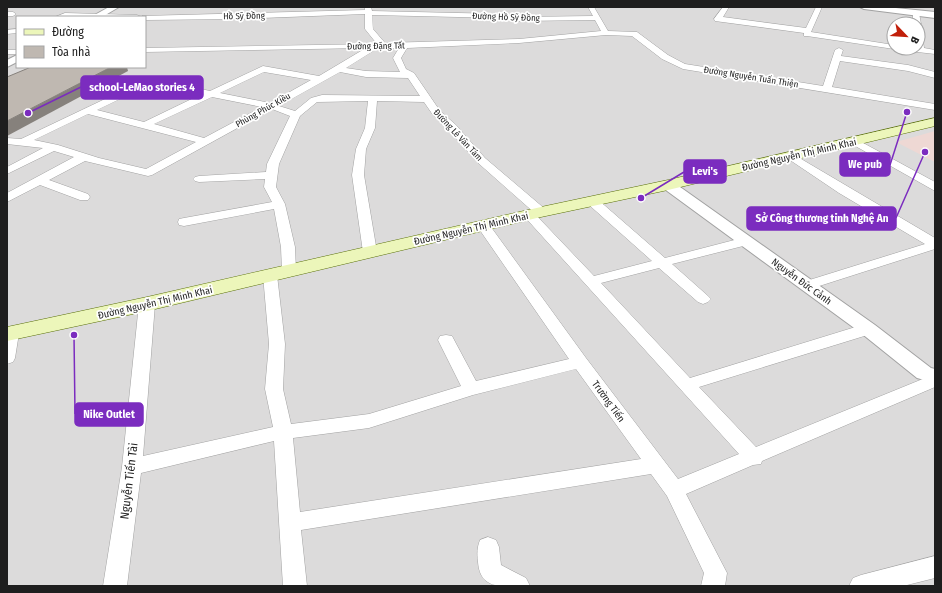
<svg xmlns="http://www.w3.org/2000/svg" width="942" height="593" viewBox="0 0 942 593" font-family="'Fira Sans Condensed',sans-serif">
  <rect width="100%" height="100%" fill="#eeece4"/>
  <path fill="#dcdbdb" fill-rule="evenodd" d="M7,7H935V586H7ZM17,17H145V67H17ZM894,24H918V48H894Z"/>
  <path fill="#eed8d4" d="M935,131V162L896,142Z"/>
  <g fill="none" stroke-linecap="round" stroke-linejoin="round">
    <g stroke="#a2a2a2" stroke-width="1">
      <path id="minor" d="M365,7H371L372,11L501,14L519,17L593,16L588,7H594L608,31L637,32L668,55L685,64L823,86L835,50L839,48L843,50L841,56L908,65L935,72V78L908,71L840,61L832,87L935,104V110L683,69L662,59L632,36L606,35L519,43L407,48L401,58L406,69L414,73L440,111L456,125L485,158L545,209L547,212L545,215H537L477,162L448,129L433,115L424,102L377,101L375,128L366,149L364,175L377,252L375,255L370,256L365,255L363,252L352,175L356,149L365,128L368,101L317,102L300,116L279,164L276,187L285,204L295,247L296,271L294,274L289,275L284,274L282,271L281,247L274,209L184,226L179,225L178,222L179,219L184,218L272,202L264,187L265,179L199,182L195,181L193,179L195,177L199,176L266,172L267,164L290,116L272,109L152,175L148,176L85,161L49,180L88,194L90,197L88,200H80L40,185L7,202V193L74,157L54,151L7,174V167L43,148L7,144V138L21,139L147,79L150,78L210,91L263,66L319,76L366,48L145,52V48L377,44L365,29V14L238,19L145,20V17L142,16L365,10ZM372,15L501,18L519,21L595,20L601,31L519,39L385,43L373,29ZM378,48H399L393,58L400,72L366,71L346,68ZM264,72L311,80L270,103L220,93ZM340,72L366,77L408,78L420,96L322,95L311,98L295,111L279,106ZM151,84L202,94L144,122L97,110ZM212,97L262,107L204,138L154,124ZM88,114L196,142L146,169L99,158L58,145L34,140Z
        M723,7H729L723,17L806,28L816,7H822L811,32L894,45V48H897L894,49L807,36H804V33L715,21L714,19Z
        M916,11L919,13L921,24L918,26V24H913V13Z
        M7,12H13L16,14L13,16H7Z
        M65,13L137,15L141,17H55Z
        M17,29V33L7,34V30Z
        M918,31L922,33L924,48L935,50V54L900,50L899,48H918Z
        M7,50H17V54H7Z
        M854,138L935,182V191L850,143L849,141Z
        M791,153L935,238V249L813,288L808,289L803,288L801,285L803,282L925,244L839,193L787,158L785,156L787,154Z
        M592,197L596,198L665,258L746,237L751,238L753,241L751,244L672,264L708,296L711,299L708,302L703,304L698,302L659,268L601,283L690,378L862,325L868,324L874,325L876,329L874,333L699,387L756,447L935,374V387L762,461L761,464L753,465L686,494L727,573L725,586H701L704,573L667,496L651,474L301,530L307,586H283L274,441L141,473L127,586H103L122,467L139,304L142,301L147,299L152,301L155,304L143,456L273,427L265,389L269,344L263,275L265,272L270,271L275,272L277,275L285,344L283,389L291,424L369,414L461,386L438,340L440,336L446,335L452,336L476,381L569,359L477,226L478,223H488L586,358L678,479L739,454L523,215L525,212H533L594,276L652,261L588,204L586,201L588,198ZM576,369L641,459L300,512L293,438L369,428L473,395Z
        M11,328L17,329L19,333L15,358L13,362L7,364V329Z
        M488,537L496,540L499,547L501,565L526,578L530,586C506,586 480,592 478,562C477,553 477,548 480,540Z
        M935,556V578L903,586H849L853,578L861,575Z"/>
    </g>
    <g stroke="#a2a2a2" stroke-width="2">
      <path id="tertiary" d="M109,7H119L102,17H91Z
        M860,7H886L935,12V18L864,9Z
        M17,55V62L7,67V60Z
        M668,181L673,182L875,325L931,368L935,369V383L917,378L861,333L663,188L661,185L663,182Z"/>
    </g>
    <g stroke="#596f0a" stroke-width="1">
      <path id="secondary" d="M935,118V126L668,190L541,217L147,311L7,341V327L147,297L541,207L668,180Z"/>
    </g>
    <use href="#minor" fill="#fff" fill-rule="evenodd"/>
    <use href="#tertiary" fill="#fff" fill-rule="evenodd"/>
    <use href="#secondary" fill="#ecf6ba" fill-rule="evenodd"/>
  </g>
  <path fill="#86817c" d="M111,67H127L128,71L7,136V121Z"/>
  <path fill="#bfb8b1" stroke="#86817c" d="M31,67H111L7,121V77Z"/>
  <g text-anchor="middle" stroke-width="3.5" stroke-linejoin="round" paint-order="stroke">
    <g font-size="9" fill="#1e1e1e" stroke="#fff">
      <text transform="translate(244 16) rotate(-1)" y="3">Hồ Sỹ Đồng</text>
      <text transform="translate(506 17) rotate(2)" y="3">Đường Hồ Sỹ Đồng</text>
      <text transform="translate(376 46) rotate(-1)" y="3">Đường Đặng Tất</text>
      <text transform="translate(751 77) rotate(9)" y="3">Đường Nguyễn Tuấn Thiện</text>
      <text transform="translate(263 110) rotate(-29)" y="3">Phùng Phúc Kiều</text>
      <text transform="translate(458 135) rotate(47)" y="3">Đường Lê Văn Tám</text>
    </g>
    <g font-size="10" fill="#1e1e1e" stroke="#fff">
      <text transform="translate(799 154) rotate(-13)" y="4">Đường Nguyễn Thị Minh Khai</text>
      <text transform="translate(471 228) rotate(-13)" y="4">Đường Nguyễn Thị Minh Khai</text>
      <text transform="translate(802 281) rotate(36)" y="4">Nguyễn Đức Cảnh</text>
      <text transform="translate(155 302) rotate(-13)" y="4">Đường Nguyễn Thị Minh Khai</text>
      <text transform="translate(609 401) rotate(54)" y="4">Trường Tiến</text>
    </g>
    <g font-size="12" fill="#1e1e1e" stroke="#fff">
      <text transform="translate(129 481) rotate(-83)" y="4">Nguyễn Tiến Tài</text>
    </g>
  </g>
  <path fill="none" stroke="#7b2cbf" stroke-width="1.5" d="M28 113L81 87M907 112L890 165M641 198L684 172M925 152L896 218M74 335L75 414"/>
  <g fill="#7b2cbf" stroke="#fff" stroke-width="1.5">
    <circle cx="28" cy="113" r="4"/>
    <circle cx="907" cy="112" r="4"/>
    <circle cx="641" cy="198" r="4"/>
    <circle cx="925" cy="152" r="4"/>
    <circle cx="74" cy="335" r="4"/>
  </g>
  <g fill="#7b2cbf" stroke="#7b2cbf" stroke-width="1.5">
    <rect x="81" y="76" width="122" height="23" rx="4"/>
    <rect x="840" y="153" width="50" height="23" rx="4"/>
    <rect x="684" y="160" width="42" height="23" rx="4"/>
    <rect x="747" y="207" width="149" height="23" rx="4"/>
    <rect x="75" y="403" width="68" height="23" rx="4"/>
  </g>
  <g font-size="11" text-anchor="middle" font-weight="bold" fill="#fff">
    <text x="142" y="91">school-LeMao stories 4</text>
    <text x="865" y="168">We pub</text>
    <text x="705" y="175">Levi's</text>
    <text x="822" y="222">Sở Công thương tỉnh Nghệ An</text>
    <text x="109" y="418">Nike Outlet</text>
  </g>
  <rect width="942" height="593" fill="none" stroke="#1e1e1e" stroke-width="16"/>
  <rect x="16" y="16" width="130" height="52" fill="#ffffff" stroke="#a5a5a5"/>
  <rect x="24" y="29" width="20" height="6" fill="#ecf6ba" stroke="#a5a5a5"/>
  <text x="52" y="36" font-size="12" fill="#1e1e1e">Đường</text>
  <rect x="24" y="46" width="20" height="12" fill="#bfb8b1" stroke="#a5a5a5"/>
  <text x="52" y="56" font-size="12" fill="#1e1e1e">Tòa nhà</text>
  <g transform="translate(906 36) rotate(115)"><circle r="19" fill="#ffffff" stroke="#a5a5a5"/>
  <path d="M0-3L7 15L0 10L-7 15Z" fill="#c11f0a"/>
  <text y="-6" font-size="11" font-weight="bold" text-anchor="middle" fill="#1e1e1e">B</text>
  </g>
</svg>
